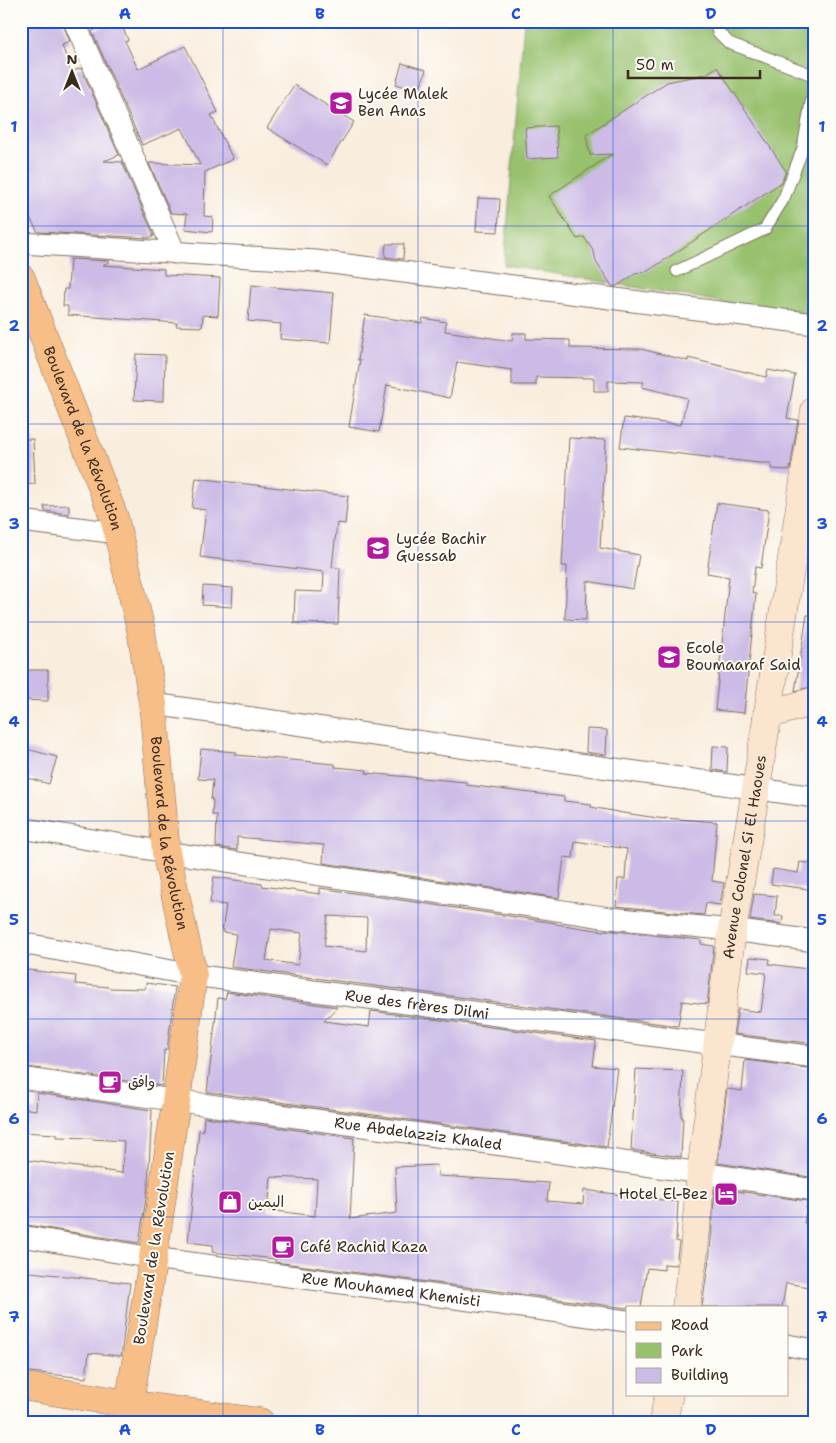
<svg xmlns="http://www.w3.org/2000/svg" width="836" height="1443" viewBox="0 0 836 1443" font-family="'Shantell Sans','Playpen Sans Arabic',sans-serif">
  <rect width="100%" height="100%" fill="#fdfcf7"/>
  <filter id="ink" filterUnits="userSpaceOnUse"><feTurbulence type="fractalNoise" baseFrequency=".02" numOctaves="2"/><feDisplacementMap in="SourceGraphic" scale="10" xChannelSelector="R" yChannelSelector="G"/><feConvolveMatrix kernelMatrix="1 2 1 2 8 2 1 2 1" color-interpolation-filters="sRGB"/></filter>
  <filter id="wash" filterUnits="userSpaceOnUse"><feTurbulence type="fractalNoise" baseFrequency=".0096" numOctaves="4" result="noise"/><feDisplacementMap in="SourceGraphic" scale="20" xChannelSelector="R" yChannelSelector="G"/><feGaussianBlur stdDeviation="1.12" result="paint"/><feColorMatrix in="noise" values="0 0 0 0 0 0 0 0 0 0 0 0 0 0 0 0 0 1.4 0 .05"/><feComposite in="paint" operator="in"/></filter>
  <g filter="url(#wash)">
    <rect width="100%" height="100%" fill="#f9eddd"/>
    <path fill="#97c16d" stroke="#697646" d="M524,21H815V278L809,317L504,265Z"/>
    <g id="blocks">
      <path fill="#ccbbe6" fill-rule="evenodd" d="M21,21H62L70,42L62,45L71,72L81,68L119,155L104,161L122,162L154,236L150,238L38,232L21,202Z
        M118,21H120L128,40L125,41L138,69L185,46L218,112L211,115L233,159L205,172L204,216L213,217L212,232L185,229L187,214L171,213L149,163L200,165L182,128L142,145L92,31Z
        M402,63L426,70L419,91L396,84Z
        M717,67L786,171L782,182L648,271L635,274L617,286H612L596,262L594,252L584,237L577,239L549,196L612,154L590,155L586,135L667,82L706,74Z
        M294,85L354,122L327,165L267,128Z
        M556,126L558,157L527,159L525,128Z
        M478,198L500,199L498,232L476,231Z
        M386,244H404L403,259L385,257Z
        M70,259L110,261L103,265L164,269V275L220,278L218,316L203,315L202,327L176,326L177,323L68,315V306H63L64,289H68Z
        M251,285L334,293L330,343L280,339L281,324L248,321Z
        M365,315L422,323L423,318L446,322L445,331L512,341L513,333H526V339L570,340V348L641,349L688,361V358L766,377L768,370L795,375L787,418L798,420L790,470L771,469V463H759L620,447L624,418L681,425L687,398L642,387L644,382L608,381V391H594V378L536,377V385H512V370L457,362L450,398L387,385L379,432L349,427L360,360H358Z
        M136,354L165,355L164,401L134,400Z
        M569,438L606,440L600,548L639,555L633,589L587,581L586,620L565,619L567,566H562Z
        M21,439H33L35,484L21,485Z
        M196,478L348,496L345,524L337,523L332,567L340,568L338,624L294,623L295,591L323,592L324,572L200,557L206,510L192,508Z
        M717,503L769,510L761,568L755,567L752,593L756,594L744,713L715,710L729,577L707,573Z
        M69,505V514L45,511L44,506Z
        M203,586L233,588L232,607L202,605Z
        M807,615H815V686L795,691Z
        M21,670H48V701L21,700Z
        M587,729L607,730L606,755L586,752Z
        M713,746L728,747L727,772L712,770Z
        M27,749L57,757L49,784L21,776V768Z
        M201,749L236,752V755L335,764V767L367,770L366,773L466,782V785L564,797V801L591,804V807L623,813L665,819V818L717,822L712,881L724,883L720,905L706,903L704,915L616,906L618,879H625L627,849L575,841L573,858L564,857L559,898L323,863L324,845L237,837V850L216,847L217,815H212L213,800H211L213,780L198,779Z
        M800,862L815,864V890L771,884L773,869L798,873Z
        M214,877L262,884V886L320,894V888L556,923V924L604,931L605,930L701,940V944L714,946L707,1004L682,1001L678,1026L231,967L236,934L222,932L226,905L210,903ZM328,916L367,918L366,951L324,946ZM271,929L302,933L298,965L266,960Z
        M754,894L777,896L775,916H783L782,924L750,920Z
        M750,957L770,959L769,964L815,970V1044L734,1034L738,1009L761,1012L766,973L748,971Z
        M21,969L76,976L75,984L109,987V988L145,989L146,983L175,987L167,1050H164L162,1086L21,1066V1022L24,996H21Z
        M227,992L337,1007L324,1021L369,1027L371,1011L596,1041L593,1066L617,1068L607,1147L207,1092L218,998L225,999Z
        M745,1060L815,1069V1145H813L810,1177L718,1163L727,1089L742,1091Z
        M636,1069L683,1071L681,1117H683L681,1157L631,1150Z
        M37,1093L152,1110L148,1185L139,1243L21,1224V1194L26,1160L122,1173L124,1141L92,1139V1138L57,1137V1134L21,1132V1108L36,1110Z
        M204,1117L354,1138L350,1219L397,1213L395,1167L437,1165L438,1176L549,1183L547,1201L583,1204L584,1190L678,1202L676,1241L679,1242L676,1265L664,1264V1270L647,1268L641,1307H627V1308L275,1262V1259L212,1252L213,1245L188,1242L199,1130L203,1131ZM271,1177L317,1179L315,1216L268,1210Z
        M715,1188L807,1201L804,1223L815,1225V1288L786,1283L782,1307H702L710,1252Z
        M21,1271L130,1283L121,1356L89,1353L86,1378L21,1371Z"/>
    </g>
  </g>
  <g filter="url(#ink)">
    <use href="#blocks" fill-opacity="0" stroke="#7e6e61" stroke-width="1"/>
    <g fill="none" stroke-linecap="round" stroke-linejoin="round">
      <g stroke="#7e6e61" stroke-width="13">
        <path id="lane" d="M715,21L718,32L729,43L815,76
          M677,271L765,229L784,198L803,148L815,80"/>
      </g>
      <g stroke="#7e6e61" stroke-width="23">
        <g id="street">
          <path d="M74,21L175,253"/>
          <path d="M21,243L316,261L815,324"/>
          <path d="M21,521L118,533"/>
          <path d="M153,704L815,797"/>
          <path d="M21,828L166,852L610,918L732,930L815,941"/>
          <path id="s1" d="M21,943L193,975L815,1057"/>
          <path id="s2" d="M21,1078C285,1118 551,1149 815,1190"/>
          <path id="s3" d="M21,1236L153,1258L627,1321"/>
          <path d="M787,1345L815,1350"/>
        </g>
      </g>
      <g stroke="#7e6e61" stroke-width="29">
        <g id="secondary">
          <path d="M767,715L815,701"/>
          <path id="s4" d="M686,1307L694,1251L701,1172L732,930L756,789L815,410"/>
          <path d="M663,1422L669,1394"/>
        </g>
      </g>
      <g stroke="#7e6e61" stroke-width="29">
        <g id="primary">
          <path id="s5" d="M21,278L114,517L141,630L153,704L166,852L193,975L176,1102L153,1258L129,1404L128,1422"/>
          <path d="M21,1386L129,1404L260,1422"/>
        </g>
      </g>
      <use href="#lane" stroke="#fff" stroke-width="11"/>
      <use href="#street" stroke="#fff" stroke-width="21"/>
      <use href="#secondary" stroke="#fce5cf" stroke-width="28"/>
      <use href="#primary" stroke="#f7be88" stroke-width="28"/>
    </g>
  </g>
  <path fill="none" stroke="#1d4ed8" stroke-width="1" stroke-opacity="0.55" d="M223,21V1422M418,21V1422M613,21V1422M21,226H815M21,424H815M21,622H815M21,821H815M21,1019H815M21,1217H815"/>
  <defs>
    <g id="school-square" transform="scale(1.25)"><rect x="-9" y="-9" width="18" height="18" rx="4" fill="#b5179e" stroke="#fdfcf7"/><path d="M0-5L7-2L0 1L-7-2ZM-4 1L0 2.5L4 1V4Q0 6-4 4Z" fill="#fff"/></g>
    <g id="cafe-square" transform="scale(1.25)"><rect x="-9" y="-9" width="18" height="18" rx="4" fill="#b5179e" stroke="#fdfcf7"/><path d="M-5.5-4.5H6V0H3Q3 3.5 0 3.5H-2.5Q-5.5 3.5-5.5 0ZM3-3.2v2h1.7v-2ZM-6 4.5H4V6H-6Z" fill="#fff"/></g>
    <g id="hotel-square" transform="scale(1.25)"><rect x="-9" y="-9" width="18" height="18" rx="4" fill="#b5179e" stroke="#fdfcf7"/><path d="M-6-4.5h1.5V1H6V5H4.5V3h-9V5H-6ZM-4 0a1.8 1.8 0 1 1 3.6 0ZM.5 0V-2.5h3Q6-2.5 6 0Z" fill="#fff"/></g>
    <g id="shop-square" transform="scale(1.25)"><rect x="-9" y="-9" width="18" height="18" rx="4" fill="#b5179e" stroke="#fdfcf7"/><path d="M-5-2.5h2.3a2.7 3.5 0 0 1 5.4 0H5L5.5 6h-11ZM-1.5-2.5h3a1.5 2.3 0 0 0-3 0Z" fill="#fff"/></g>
  </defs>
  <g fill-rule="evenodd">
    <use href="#school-square" x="341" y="103"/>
    <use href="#school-square" x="378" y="548"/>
    <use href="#school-square" x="669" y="657"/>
    <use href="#cafe-square" x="110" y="1082"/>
    <use href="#hotel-square" x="726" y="1194"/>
    <use href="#shop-square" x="230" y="1202"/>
    <use href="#cafe-square" x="283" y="1247"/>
  </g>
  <g text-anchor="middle" stroke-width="4" stroke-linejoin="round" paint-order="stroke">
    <g font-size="15" fill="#3b2a1e" stroke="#fdfcf7" text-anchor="start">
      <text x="358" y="99">Lycée Malek<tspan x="358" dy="17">Ben Anas</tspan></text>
      <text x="396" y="544">Lycée Bachir<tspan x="396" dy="17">Guessab</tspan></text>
      <text x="686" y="653">Ecole<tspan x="686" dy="17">Boumaaraf Said</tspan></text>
      <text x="128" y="1087">وافق</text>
      <text x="708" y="1199" text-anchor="end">Hotel El-Bez</text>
      <text x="248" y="1207">اليمين</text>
      <text x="300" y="1252">Café Rachid Kaza</text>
    </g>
    <g font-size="15" fill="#3b2a1e" stroke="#fdfcf7">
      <text dy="5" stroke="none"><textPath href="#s5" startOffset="172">Boulevard de la Révolution</textPath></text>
      <text dy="5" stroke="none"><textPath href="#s5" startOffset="578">Boulevard de la Révolution</textPath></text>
      <text dy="5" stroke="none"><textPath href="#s4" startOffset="454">Avenue Colonel Si El Haoues</textPath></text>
      <text dy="5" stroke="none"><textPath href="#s1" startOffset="401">Rue des frères Dilmi</textPath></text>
      <text dy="5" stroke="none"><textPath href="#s2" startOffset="401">Rue Abdelazziz Khaled</textPath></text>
      <text transform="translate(154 1248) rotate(-81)" y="5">Boulevard de la Révolution</text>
      <text dy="5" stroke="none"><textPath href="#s3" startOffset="374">Rue Mouhamed Khemisti</textPath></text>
    </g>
  </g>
  <rect width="836" height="1443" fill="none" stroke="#fdfcf7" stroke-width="55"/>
  <rect x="626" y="1306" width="162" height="90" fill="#fdfcf7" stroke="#afa8a0"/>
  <rect x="636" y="1322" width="25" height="8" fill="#f7be88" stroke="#afa8a0"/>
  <text x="671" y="1330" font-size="15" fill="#3b2a1e">Road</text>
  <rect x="636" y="1343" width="25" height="15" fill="#97c16d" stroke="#afa8a0"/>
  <text x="671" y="1356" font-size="15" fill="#3b2a1e">Park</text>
  <rect x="636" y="1368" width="25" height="15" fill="#ccbbe6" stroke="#afa8a0"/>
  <text x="671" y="1380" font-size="15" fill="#3b2a1e">Building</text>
  <g transform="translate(72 72)" stroke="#fdfcf7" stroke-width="4" paint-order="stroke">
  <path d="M0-4L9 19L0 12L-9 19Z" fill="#3b2a1e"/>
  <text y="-8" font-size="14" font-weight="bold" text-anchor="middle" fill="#3b2a1e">N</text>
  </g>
  <path d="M628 70v8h132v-8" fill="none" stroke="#3b2a1e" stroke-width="2.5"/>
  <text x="636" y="70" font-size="15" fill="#3b2a1e" stroke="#fdfcf7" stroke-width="4" paint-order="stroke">50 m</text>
  <rect x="28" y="28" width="780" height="1388" fill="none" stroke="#1d4ed8" stroke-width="2"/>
  <g font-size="16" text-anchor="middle" font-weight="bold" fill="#1d4ed8">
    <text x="125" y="19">A</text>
    <text x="320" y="19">B</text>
    <text x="516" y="19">C</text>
    <text x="711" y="19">D</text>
    <text x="14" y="132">1</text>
    <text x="822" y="132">1</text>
    <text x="14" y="331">2</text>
    <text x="822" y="331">2</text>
    <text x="14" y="529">3</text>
    <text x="822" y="529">3</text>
    <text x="14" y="727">4</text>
    <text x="822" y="727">4</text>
    <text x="14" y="925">5</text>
    <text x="822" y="925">5</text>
    <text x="14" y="1124">6</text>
    <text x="822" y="1124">6</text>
    <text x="14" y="1322">7</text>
    <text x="822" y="1322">7</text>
    <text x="125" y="1435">A</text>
    <text x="320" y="1435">B</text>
    <text x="516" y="1435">C</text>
    <text x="711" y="1435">D</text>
  </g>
</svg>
